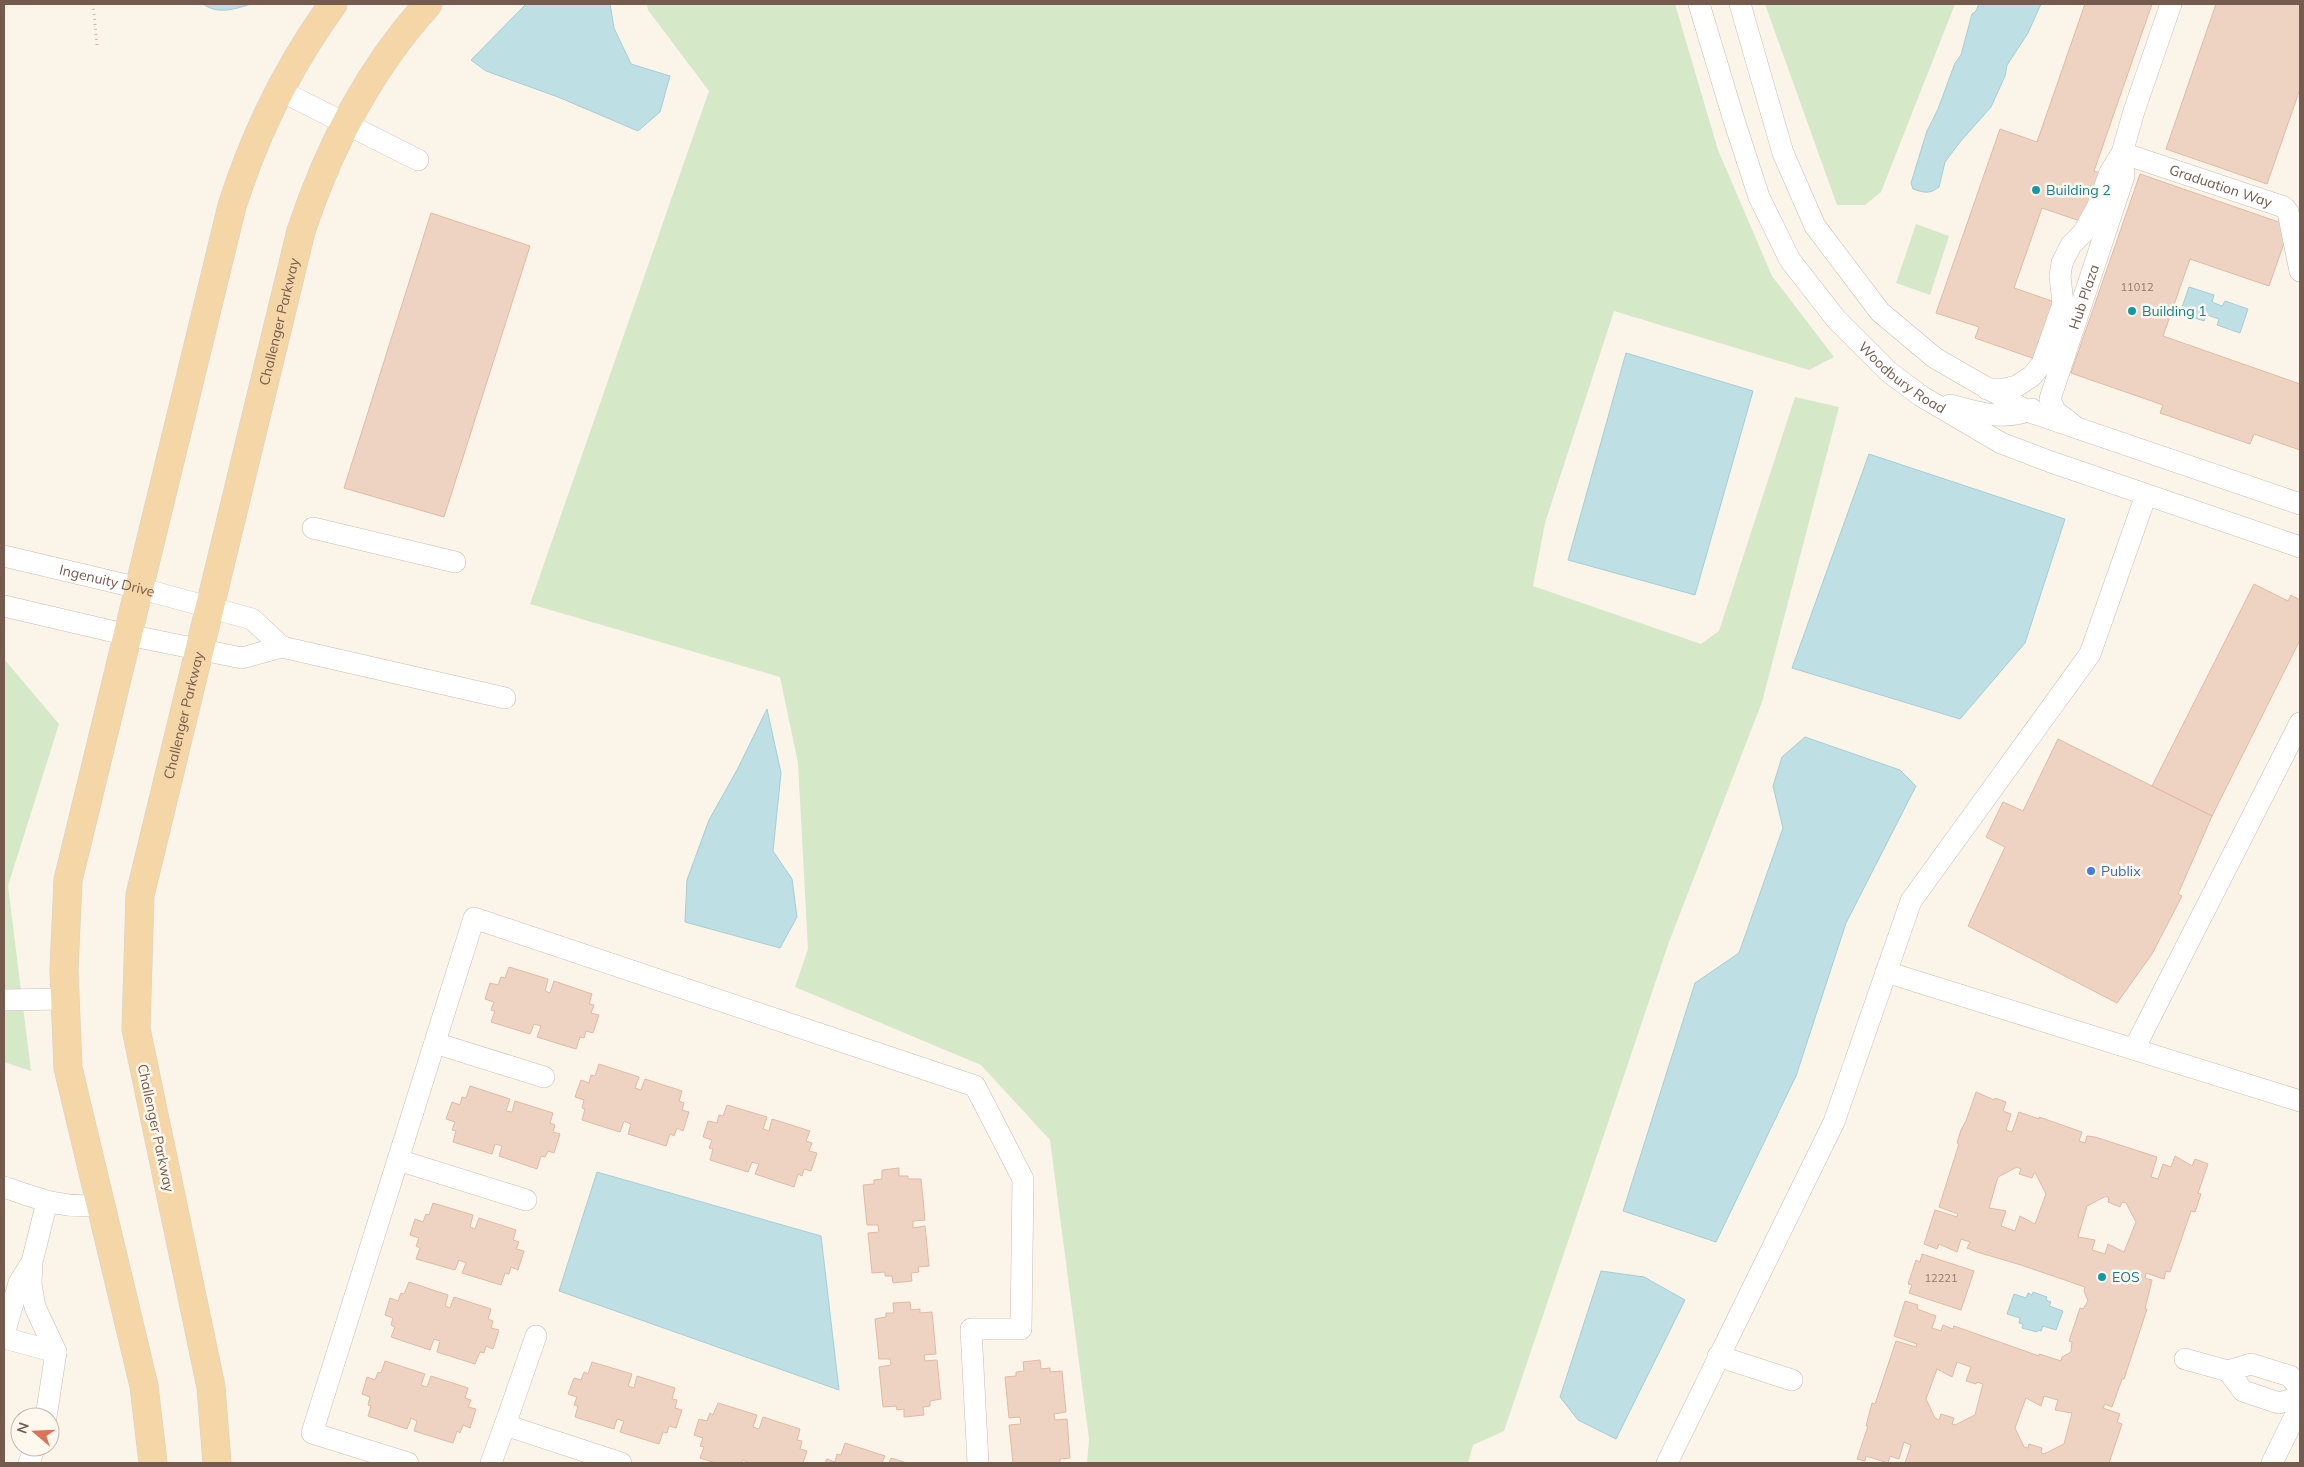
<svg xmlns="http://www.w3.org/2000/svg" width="2304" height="1467" viewBox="0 0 2304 1467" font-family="Mulish,sans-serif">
  <rect width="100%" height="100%" fill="#fbf4e9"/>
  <path fill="#d5e8c8" d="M647,4H1675L1718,150L1772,276L1834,357L1809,370L1614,311L1545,523L1533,586L1701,644L1719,631L1795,397L1839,407L1762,702L1669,942L1504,1431L1473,1445L1468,1463H1087L1089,1439L1050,1140L981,1065L795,987L808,949L798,763L780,677L530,604L709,91L648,10Z
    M1765,4H1955L1881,192L1865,205H1837Z
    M1916,224L1949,236L1930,295L1896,283Z
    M4,659L59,724L8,886L31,1071L4,1062Z"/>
  <path fill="#bedfe4" stroke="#a5ced5" d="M203,4H251C235,9 218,15 203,4Z
    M526,4H610L614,28L631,64L670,76L660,112L638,131L558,97L486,71L471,60Z
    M1979,4H2041L2028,33L2007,65L2005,76L1991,107L1960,142L1945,162L1939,187C1930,194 1924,193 1913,189L1911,183L1927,131L1938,109L1955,63L1961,55L1972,14L1976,11Z
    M2189,287L2214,295L2212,302L2222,306L2225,301L2248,309L2240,333L2217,325L2219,319L2207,315L2204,321L2180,313Z
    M1626,353L1753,391L1695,595L1568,560Z
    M1869,454L2065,519L2025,643L1960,719L1792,668Z
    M767,709L781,773L773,851L792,879L797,917L780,948L685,922L687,880L709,820L737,770Z
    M1805,737L1900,770L1916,786L1846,923L1796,1076L1716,1242L1623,1211L1695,983L1739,953L1783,828L1773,786L1782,757Z
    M597,1172L821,1236L839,1390L559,1291Z
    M1601,1271L1644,1277L1685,1300L1616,1439L1578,1420L1560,1397Z
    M2033,1292L2047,1297L2046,1300L2051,1302L2049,1306L2063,1311L2056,1330L2043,1326L2041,1331L2038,1330L2037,1332L2022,1328L2023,1324L2019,1323L2020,1318L2007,1314L2014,1294L2026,1298L2028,1293L2032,1295Z"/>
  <path fill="#efd3c2" stroke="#e1baa3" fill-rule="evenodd" d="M2085,4H2152L2094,171L2100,173L2083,222L2042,208L2014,288L2055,302L2035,359L1975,338L1979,327L1936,313L2000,129L2037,142Z
    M2216,4H2300V89L2267,184L2166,149Z
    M2140,174L2290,226L2269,286L2190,259L2163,336L2300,384V450L2254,434L2250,444L2160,413L2163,405L2071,373Z
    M431,213L530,246L444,517L344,488Z
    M2254,584L2288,601L2291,595L2300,600V640L2212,816L2152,786Z
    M2058,739L2212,816L2178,894L2182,896L2152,954L2117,1003L1968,926L2005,847L1986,837L2003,802L2023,811Z
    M509,967L548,979L545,991L550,993L554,981L592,994L589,1004L594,1005L591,1013L599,1015L593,1033L586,1031L584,1038L580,1037L576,1049L537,1037L541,1026L534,1024L530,1034L491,1022L495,1011L491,1010L494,1002L485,999L490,983L498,985L501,977L505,978Z
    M599,1064L639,1077L635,1088L641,1090L645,1079L682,1091L679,1101L684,1103L682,1110L689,1112L683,1131L677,1128L674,1136L670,1134L666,1146L628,1134L631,1124L624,1121L620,1132L582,1120L585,1109L582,1108L584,1100L575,1097L581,1080L589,1083L591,1075L595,1076Z
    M470,1086L510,1099L506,1111L512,1112L515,1101L553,1113L550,1123L555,1125L553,1132L560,1134L554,1153L548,1151L545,1157L541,1156L537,1169L499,1156L502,1146L495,1144L492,1154L453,1142L456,1131L452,1130L455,1122L446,1119L452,1102L460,1105L462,1097L466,1098Z
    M1976,1092L1994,1100L1995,1098L2006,1102L2003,1111L2011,1114L2006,1130L2012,1132L2019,1112L2039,1119V1117L2082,1132L2079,1141L2085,1143L2087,1136L2095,1137L2157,1157L2151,1177L2158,1179L2163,1164L2171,1167L2175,1156L2192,1166L2195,1159L2208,1164L2198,1193L2201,1194L2195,1212L2191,1211L2170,1272L2166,1271L2164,1279L2146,1273L2145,1278L2152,1280L2145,1309H2147L2124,1379H2122L2112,1407L2105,1404L2103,1408L2120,1414L2117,1422L2122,1424L2109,1463H1905L1911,1445L1904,1442L1899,1459L1890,1456L1888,1463L1866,1456L1865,1461L1857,1459L1868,1426H1866L1872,1403L1875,1404L1896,1341L1916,1347L1917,1344L1894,1336L1905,1301L1918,1305L1917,1309L1936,1316L1932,1328L1941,1331L1943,1325L1953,1329L1954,1326L2039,1356V1354L2061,1361L2062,1357L2071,1352L2072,1342L2069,1341L2080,1308L2083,1309L2088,1301L2084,1291L2085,1287L2021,1265L1977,1252L1967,1248L1970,1242L1961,1239L1957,1252L1939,1244L1937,1249L1924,1244L1935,1210L1957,1217L1958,1214L1939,1207L1959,1144L1957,1143L1961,1130L1966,1121ZM2017,1167L2021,1169L2019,1174L2032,1178L2034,1173L2036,1174L2046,1194L2035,1224L2020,1216L2015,1231L2001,1226L2006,1211L1989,1208L1998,1177ZM2106,1196L2109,1198L2108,1202L2120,1207L2122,1202L2126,1203L2136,1222L2124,1252L2108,1244L2105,1254L2092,1250L2095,1240L2078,1237L2087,1206ZM1957,1362L1971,1367L1966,1381L1976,1384L1977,1382L1983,1384L1975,1415L1955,1425L1952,1424L1954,1418L1941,1414L1939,1420L1935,1418L1926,1399L1937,1369L1952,1377ZM2044,1396L2058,1400L2055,1410L2072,1413L2064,1444L2044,1454L2041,1453L2042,1448L2029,1444L2028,1448L2024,1447L2015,1428L2026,1398L2041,1406Z
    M727,1105L767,1117L763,1129L769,1131L772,1119L810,1131L806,1141L812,1143L809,1151L817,1153L811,1171L804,1169L802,1176L798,1174L794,1187L755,1174L759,1164L752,1162L748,1172L710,1160L713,1149L709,1148L712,1140L703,1137L708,1121L717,1123L719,1115L723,1116Z
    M899,1168V1176H908V1179H921L925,1220L913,1221V1228L925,1226L929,1266L918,1267L919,1272L911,1273L912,1281L893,1283L892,1276H885V1272L872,1273L868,1233L879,1232L878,1225H867L863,1185L874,1184V1180L882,1179V1170Z
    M433,1203L473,1215L470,1227L475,1229L479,1218L516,1230L513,1240L519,1242L516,1249L524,1251L518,1270L511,1267L509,1274L505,1273L501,1285L462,1273L466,1263L459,1260L455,1270L416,1259L420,1248L416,1246L419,1238L410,1235L415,1219L423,1222L426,1214L429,1215Z
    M1922,1254L1974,1271L1961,1310L1909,1293L1912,1285L1908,1284L1916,1260L1920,1262Z
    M409,1282L448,1295L445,1306L450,1308L454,1297L491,1309L488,1319L493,1321L491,1328L499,1330L493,1349L486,1346L484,1353L480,1352L475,1364L437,1352L440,1341L434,1339L430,1350L391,1337L395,1327L391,1325L393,1318L385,1315L390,1298L398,1301L401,1293L404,1294Z
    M910,1302L911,1310L920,1309V1313L932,1312L936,1354L924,1355L925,1361L937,1360L941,1399L930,1401V1406L923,1407L924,1415L904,1417V1409L897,1410L896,1406L883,1407L879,1367L891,1365L890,1359H879L875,1319L886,1317V1313H894L893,1303Z
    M1040,1360L1041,1369L1050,1368V1372L1062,1371L1066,1412L1054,1414L1055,1420L1067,1419L1070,1458L1060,1459V1463H1013L1009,1425L1021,1424L1020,1417L1009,1418L1005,1377L1016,1376V1372L1024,1371L1023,1362Z
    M385,1361L425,1374L421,1385L427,1387L431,1376L468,1388L465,1398L471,1400L468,1407L476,1409L470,1428L463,1425L460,1433L457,1431L453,1443L414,1431L417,1421L411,1418L407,1429L368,1416L371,1406L368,1405L370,1397L362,1394L367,1377L375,1380L378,1372L381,1373Z
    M592,1362L632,1374L628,1386L634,1388L637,1376L675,1388L672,1399L677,1400L675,1408L682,1410L676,1428L669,1426L667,1433L663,1432L659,1444L620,1432L624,1421L617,1419L614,1429L575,1417L578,1406L574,1405L577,1397L568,1394L574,1378L581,1380L584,1372L588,1374Z
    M718,1403L757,1415L753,1427L759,1429L763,1417L800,1429L797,1440L802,1441L800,1449L807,1451L803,1463H749L743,1460L741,1463H716L700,1458L704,1447L700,1446L703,1438L694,1435L699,1419L707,1421L710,1413L713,1415Z
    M845,1443L885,1456L882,1463H825L827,1459L835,1462L837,1454L841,1455Z
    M891,1458L907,1463H889Z"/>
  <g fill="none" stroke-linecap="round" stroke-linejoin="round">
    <g stroke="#cdbcaf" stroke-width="22">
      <g id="minor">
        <path id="s1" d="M1699,4L1733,117L1759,197L1790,260L1836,319L1889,372L1921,396L2001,443L2051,462L2300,547"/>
        <path d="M1740,4L1783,153L1815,226L1880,312L1935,358L2027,411L2300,504"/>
        <path d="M279,90L418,160"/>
        <path id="s2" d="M2122,153L2284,207L2288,212L2300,271"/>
        <path d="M1987,389H2005L2017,386L2032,376L2042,364L2063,304L2060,276L2062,263L2071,245L2083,233L2097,208L2110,172L2122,153L2134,111L2171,4"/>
        <path d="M1950,405C1978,412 2004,422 2032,409"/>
        <path id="s3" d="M2072,424L2055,411L2050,399L2124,176L2123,166"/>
        <path d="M313,528L455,562"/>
        <path id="s4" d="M4,556L139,588L252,619L282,647"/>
        <path d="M4,606L128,635L242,658L282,647L505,698"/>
        <path d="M1886,972L2300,1101"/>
        <path d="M4,1000L65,999"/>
        <path d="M435,1043L544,1077"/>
        <path d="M2134,1049L2300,723"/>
        <path d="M398,1160L526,1200"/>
        <path d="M4,1187C38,1199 63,1209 100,1205"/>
        <path d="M4,1334L19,1283L30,1265"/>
        <path d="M4,1338L56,1352"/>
        <path d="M1718,1356L1792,1380"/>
        <path d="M2185,1359L2228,1371L2251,1364L2290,1376L2300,1389"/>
        <path d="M2228,1371L2243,1391L2279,1403L2300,1397"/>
        <path d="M46,1417L56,1352L35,1307L31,1284L32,1262L47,1202"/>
        <path d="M505,1425L536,1336"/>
        <path d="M29,1463L35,1447"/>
        <path d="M408,1463L312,1433L474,918L975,1086L1023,1179L1021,1329H971L978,1463"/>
        <path d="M491,1463L505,1425L621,1463"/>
        <path d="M1667,1463L1834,1122L1911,901L2090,654L2146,495"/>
        <path d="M2272,1463L2300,1406"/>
      </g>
    </g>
    <g stroke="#d8d1cd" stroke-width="29">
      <g id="major">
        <path d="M153,1463L144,1386L68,1068L64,970L68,880L232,206C255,134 288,66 333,4"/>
        <path id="s5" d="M217,1463L211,1387L136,1029L140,895L301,231C329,147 369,69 428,4"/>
      </g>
    </g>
    <path stroke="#d4b6a5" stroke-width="3" stroke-dasharray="1 4" stroke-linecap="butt" d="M93,4L97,45"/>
    <use href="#minor" stroke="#fff" stroke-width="21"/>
    <use href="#major" stroke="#f5d6a6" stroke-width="28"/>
  </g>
  <g fill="#0f9aa8" stroke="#fef8ef" stroke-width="2">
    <circle cx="2036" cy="190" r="5"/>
    <circle cx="2132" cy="311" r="5"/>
    <circle cx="2102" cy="1277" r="5"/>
  </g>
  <circle fill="#3f7fe0" stroke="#fef8ef" stroke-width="2" cx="2091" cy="871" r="5"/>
  <g text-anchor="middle" stroke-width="5" stroke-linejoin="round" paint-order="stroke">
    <g font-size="11" fill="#93796b">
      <text x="2137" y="291">11012</text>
      <text x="1941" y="1282">12221</text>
    </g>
    <g font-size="14" fill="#745b4e" stroke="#fef8ef">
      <text dy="5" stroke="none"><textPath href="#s2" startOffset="104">Graduation Way</textPath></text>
      <text dy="5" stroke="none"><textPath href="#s3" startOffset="142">Hub Plaza</textPath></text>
      <text dy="5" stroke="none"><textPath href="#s5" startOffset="1166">Challenger Parkway</textPath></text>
      <text dy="5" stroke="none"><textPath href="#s1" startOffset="436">Woodbury Road</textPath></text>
      <text dy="5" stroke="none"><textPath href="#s4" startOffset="106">Ingenuity Drive</textPath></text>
      <text dy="5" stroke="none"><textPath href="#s5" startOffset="761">Challenger Parkway</textPath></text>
      <text transform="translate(156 1128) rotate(78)" y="5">Challenger Parkway</text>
    </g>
    <g font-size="14" fill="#0d838f" stroke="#fef8ef" text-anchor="start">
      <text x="2046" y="195">Building 2</text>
      <text x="2142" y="316">Building 1</text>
      <text x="2112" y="1282">EOS</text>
    </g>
    <g font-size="14" fill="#366cbe" stroke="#fef8ef" text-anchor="start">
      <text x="2101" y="876">Publix</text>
    </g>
  </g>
  <rect width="2304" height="1467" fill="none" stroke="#745b4e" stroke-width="10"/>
  <g transform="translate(35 1432) rotate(289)"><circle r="24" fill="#fef8ef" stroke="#c7b9af"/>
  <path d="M0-4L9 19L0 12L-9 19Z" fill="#dd7256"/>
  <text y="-8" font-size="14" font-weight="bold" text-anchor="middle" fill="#745b4e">N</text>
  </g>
</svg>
